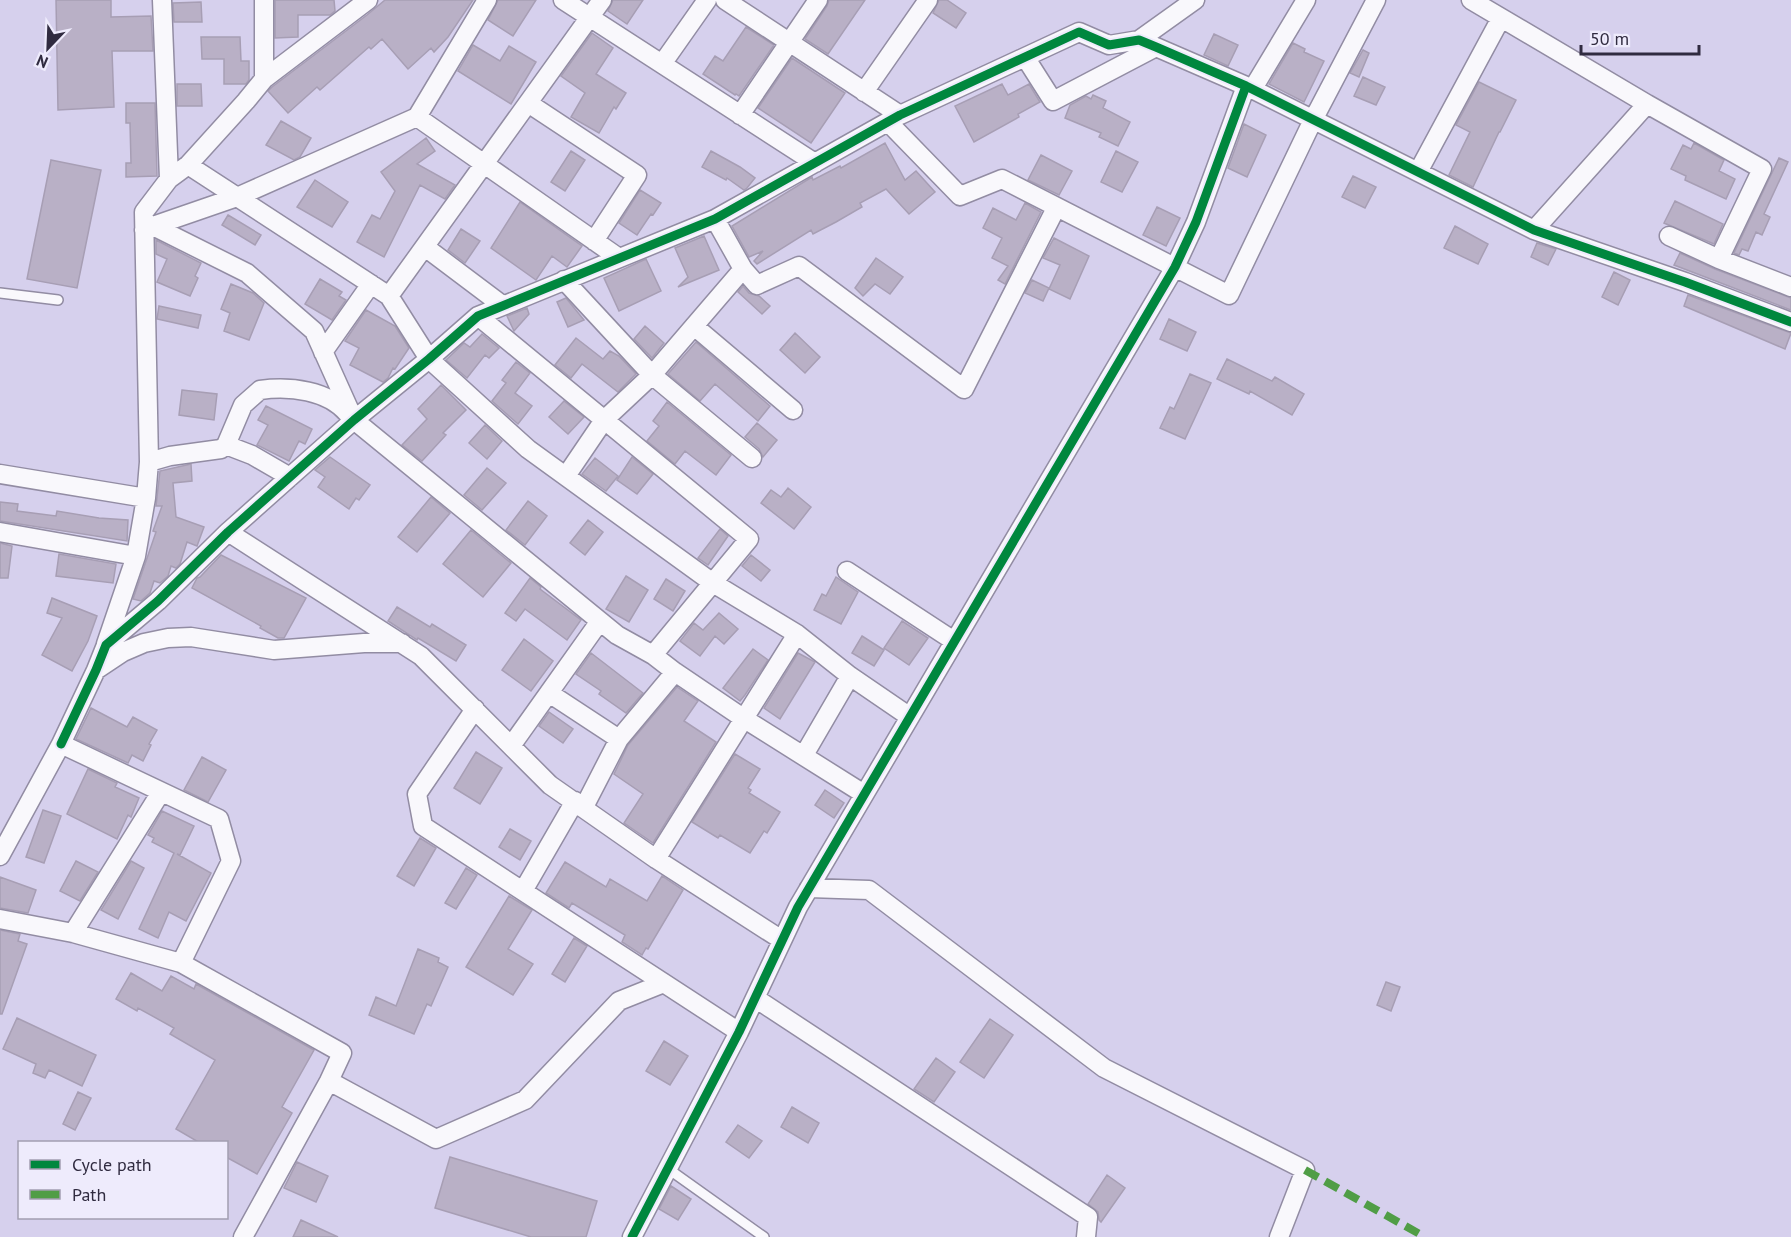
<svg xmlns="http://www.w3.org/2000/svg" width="1791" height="1237" viewBox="0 0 1791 1237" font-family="'PT Sans',sans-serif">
  <rect width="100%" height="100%" fill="#d6d0ed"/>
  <path fill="#b9b0c6" stroke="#a79eb4" stroke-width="1.5" d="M56,0H111V17L151,16L153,51H112L114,107L58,110Z
    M275,0H334L335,11L330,15H298V37L275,38Z
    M385,0H473L448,37L434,52L431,48L408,69L382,39L371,49L369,47L320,90L317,87L288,113L268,91L272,87L367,15Z
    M498,0H536L513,36L488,20Z
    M613,0H643L627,24L608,11Z
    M829,0H865L828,54L805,39L827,6Z
    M939,0H947L966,13L956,28L933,13Z
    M201,2L202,22H174L173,3Z
    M746,27L774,45L739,96L736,94L735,95L703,74L715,56L723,61Z
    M592,33L613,48L596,74L626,93L616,109L614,107L599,133L571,117L585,93L561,76Z
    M1214,34L1238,45L1228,66L1204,55Z
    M201,37H240L241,61H249V80L246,84H224V59H202Z
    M1293,43L1305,49L1304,52L1324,61L1304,102L1269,84Z
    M473,45L500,61L509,46L536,62L511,104L458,71Z
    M1363,50L1369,53L1359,77L1350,73Z
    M792,58L845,93L811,143L758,108Z
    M1363,77L1385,87L1376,105L1354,96Z
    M1479,82L1516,100L1500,132H1499L1473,187L1449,175L1470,132L1456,125Z
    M177,84H201L202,106H177Z
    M1002,84L1008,95L1029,84L1040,102L1018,114L1019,117L974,142L955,106Z
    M1093,95L1106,101L1103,108L1130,122L1118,146L1099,137L1101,133L1065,118L1070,105L1086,96L1091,99Z
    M126,103H155L157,176L126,177V163H131L130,123H126Z
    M281,121L311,138L300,157L294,160L266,145Z
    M1244,124L1266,135L1247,177L1228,168Z
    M426,138L435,151L417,164L455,185L445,199L420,185L384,257L357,242L372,215L380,219L395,191L381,172Z
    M885,143L905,180L916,171L935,192L909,214L886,189L860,203L862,207L836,222L813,234L811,230L757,264L754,261L763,251L749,257L732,226L812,177L813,180L840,166L841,168Z
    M1694,143L1724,160L1719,171L1735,179L1726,199L1685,180L1686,176L1671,169L1683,145L1691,149Z
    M571,151L585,160L565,191L551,182Z
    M711,151L740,167L755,178L747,188L744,190L727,178L726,180L702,167Z
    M1116,151L1138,162L1122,192L1101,182Z
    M1041,155L1072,171L1059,195L1028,180Z
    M1779,158L1788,162L1764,214L1770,217L1762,235L1756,232L1748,251L1742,249L1739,255L1734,253Z
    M51,160L101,170L77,288L27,279Z
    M1353,176L1376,187L1365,208L1342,197Z
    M315,180L348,202L332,227L297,207Z
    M640,190L661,203L653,215L651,214L637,235L619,223Z
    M1675,201L1723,224L1714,244L1664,223Z
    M520,202L582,246L567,267L552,256L536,280L491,248Z
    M1025,203L1041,212L1005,284L998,280L1008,266L992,258L1002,238L983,228L993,208L1016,220Z
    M1157,207L1180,218L1166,246L1143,235Z
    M228,215L261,235L255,245L222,225Z
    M1455,226L1488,244L1478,264L1444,248Z
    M461,229L480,241L465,263L448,250Z
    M704,236L719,270L678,287L688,277L675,248Z
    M1054,238L1089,256L1070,299L1049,289L1060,265L1043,258Z
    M156,240L201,263L195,276L198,278L190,296L157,282L167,259L156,254Z
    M1537,243L1556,249L1548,265L1531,257Z
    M1680,253L1715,269L1791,298V310L1674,265Z
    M876,258L903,277L890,294L875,284L863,296L855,288Z
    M646,259L661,291L619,311L604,278Z
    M1614,272L1630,280L1618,305L1602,297Z
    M320,279L342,292L339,296L346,300L332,320L305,304Z
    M1032,280L1049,288L1043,301L1025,293Z
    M231,284L253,293L264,303L249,340L224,331L230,313L221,309Z
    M743,286L749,293L759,296L770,306L762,314L738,292Z
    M1688,295L1791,333L1785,349L1684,306Z
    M566,298L584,320L568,327L557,302Z
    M159,306L201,315L198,328L157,319Z
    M527,308L529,314L514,331L507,316Z
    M366,310L395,326L409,348L395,369L393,368L388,378L383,382L350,365L359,348L345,341Z
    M1169,319L1196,332L1187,351L1160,339Z
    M645,326L664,343L652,358L634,339Z
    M795,333L820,357L805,373L780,350Z
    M482,334L499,348L489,358L485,355L467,378L446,360L464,343L470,347Z
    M576,338L603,359L610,351L619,356L636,374L618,392L582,364L571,378L555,365Z
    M696,342L770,406L758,421L715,384L700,401L668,374Z
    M1227,359L1272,381L1275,377L1304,394L1292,415L1250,391L1249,394L1217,379Z
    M516,362L530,373L515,393L532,406L518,424L492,401L506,383L502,380Z
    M1190,374L1211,383L1185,439L1160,428L1170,407L1174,409Z
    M441,385L466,410L443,433L446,435L422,461L402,445L427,419L418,409Z
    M182,390L217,394L214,420L179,415Z
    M564,401L584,417L568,434L549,417Z
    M667,402L731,455L716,475L685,451L675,464L647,441L659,426L653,421Z
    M266,406L312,429L305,444L299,441L289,461L257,445L268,425L258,420Z
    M757,423L777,440L763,457L759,449L745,437Z
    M485,425L502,441L487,459L469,443Z
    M330,457L370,485L359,500L356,498L349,509L318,487L325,477L315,470Z
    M632,457L653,474L637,494L617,480Z
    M595,458L618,476L606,491L582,474Z
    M191,464L192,481L173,483L176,517L204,527L197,546L187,542L180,564L176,568L171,566L168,576L160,583L154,581L150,593L141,601L133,599L156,532L153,531L162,506H156L160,471Z
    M487,468L506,483L482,510L464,495Z
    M788,488L811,507L794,529L761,503L771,490L781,497Z
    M431,497L450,513L417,552L398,537Z
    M528,501L547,516L525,545L506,530Z
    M0,502L18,504L17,511L56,516L57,511L99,518L128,520L127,541L0,521Z
    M588,520L603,532L585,555L570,543Z
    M720,529L728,536L708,565L698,558Z
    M471,530L511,563L483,597L443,564Z
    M0,543L12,546L8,578H0Z
    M59,554L116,564L113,583L56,576Z
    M221,555L306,598L284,638H278L260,628L261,626L192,588L197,578L200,577Z
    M751,555L770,570L761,581L742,566Z
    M626,576L648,590L629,622L606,609Z
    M836,577L858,592L841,624L814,610L822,594L826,596Z
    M530,578L541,587L540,589L581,620L567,640L525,609L516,621L505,613Z
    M666,579L685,591L673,611L654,599Z
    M52,598L97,616L88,641L72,671L42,655L62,618L47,613Z
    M397,607L430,627L432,624L466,645L456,661L418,638L417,640L388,621Z
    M719,613L738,629L724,644L715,636L700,656L680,641L694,623L703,630Z
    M902,621L928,638L909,665L884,648Z
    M862,636L884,650L874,666L852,653Z
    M524,639L553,661L531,691L502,670Z
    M753,649L768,660L745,695L740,701L723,688Z
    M591,653L643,693L626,713L599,694L601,691L576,674Z
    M798,653L815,662L780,719L764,708Z
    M677,687L698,701L684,721L716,742L653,843L624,823L643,794L614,774L628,745Z
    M91,708L127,727L133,717L157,730L149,744L151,745L143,761L132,755L128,763L76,739Z
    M549,712L573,729L563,743L539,726Z
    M476,752L502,768L480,804L454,788Z
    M735,754L760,769L748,788L751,790L749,793L780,812L767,833L764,831L750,853L720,835L718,838L692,822Z
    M202,757L226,770L208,802L184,790Z
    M88,769L117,783L115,787L139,798L131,817L128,815L117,839L67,814Z
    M825,790L844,803L834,818L815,805Z
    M43,810L61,816L44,863L26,857Z
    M162,811L194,826L180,855L177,854L211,873L186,921L169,912L158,938L139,929L174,853L152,842L154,838L148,835Z
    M510,829L531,841L520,860L499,847Z
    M420,838L436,848L414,886L397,876Z
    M76,861L98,872L80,901L60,891Z
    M131,861L144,868L118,919L101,910Z
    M565,862L606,887L610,879L647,901L662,876L683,890L648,949L646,948L642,955L622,942L625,935L572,903L569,908L546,893Z
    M466,868L477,875L456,909L445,903Z
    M0,877L36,890L28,913L0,908Z
    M509,896L532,910L508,949L533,964L513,995L466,967Z
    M0,930L20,934L18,941L27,944L2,1014H0Z
    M574,938L587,946L565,982L552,974Z
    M418,949L439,958L438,962L448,967L431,1006L427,1004L414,1034L369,1015L376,997L396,1006Z
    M131,973L162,991L171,976L194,989L196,984L314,1050L282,1107L292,1113L257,1174L226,1157V1143H200L176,1129L215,1060L170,1034L174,1028L138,1008L137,1011L116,999Z
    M1386,982L1400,987L1391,1011L1377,1005Z
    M17,1018L96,1055L82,1086L49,1070L45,1078L33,1073L36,1064L3,1049Z
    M990,1019L1013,1035L984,1078L960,1062Z
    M664,1041L688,1056L670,1085L646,1071Z
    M936,1058L955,1072L934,1102L914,1089Z
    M78,1092L91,1098L75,1130L63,1124Z
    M792,1107L819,1123L808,1143L781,1127Z
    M738,1125L762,1141L749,1158L726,1142Z
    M450,1157L597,1201L586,1237H531L435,1208Z
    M297,1162L328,1176L316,1202L284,1188Z
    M1107,1175L1125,1188L1101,1222L1099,1220L1098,1212L1088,1204Z
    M671,1186L691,1199L678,1220L659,1209Z
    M301,1220L338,1237H293Z"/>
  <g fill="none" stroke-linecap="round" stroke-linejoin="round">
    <g stroke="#928ca3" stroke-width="12">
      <path id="lane" d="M0,293L58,300
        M667,1168L764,1237"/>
    </g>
    <g stroke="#928ca3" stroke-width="21">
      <path id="street" d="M162,0L169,179
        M264,0V79
        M487,0L417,117L619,258
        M563,0L815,163
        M602,0L389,296L429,359L528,449L713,583L797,634L850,676L910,717
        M725,0L900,115
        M1471,0L1647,104L1534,230
        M1139,40L1195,0
        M1025,57L1053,101L1156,47
        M662,64L707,0
        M1252,90L1306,0
        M864,92L928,0
        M528,103L637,175L594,241
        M1647,104L1762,169L1719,259
        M740,115L818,0
        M888,122L960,196L1002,179L1229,295L1313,120L1376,0
        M188,165L389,296
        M1418,172L1501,18
        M153,226L237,197L417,117
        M144,230L153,226L247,273L314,331L354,420L617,635L653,655L675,672L743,718L864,794
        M1669,236L1719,259L1791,287
        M425,247L502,305
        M743,269L757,285L799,266L964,389L1056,208
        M564,280L652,375L752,458
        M478,316L749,539L653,655
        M694,326L793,410
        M323,352L371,284
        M226,445L252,455L290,477
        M149,462L170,456L221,449L226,445L243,405L260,390C290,386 328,390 348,414
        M0,474L146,498
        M566,476L604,420L652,375L743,269L715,219
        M0,532L136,556
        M228,532L421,656L550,785L656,859L782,940
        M847,571L954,641
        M106,644L136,556L146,498L149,462L144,212L169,179L188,165L246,101L264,79L368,0
        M96,670L123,652L144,643L168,638L191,637L274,650L364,643H402
        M549,693L619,739
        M475,709L417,794L423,826L739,1032
        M61,744L96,670L106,645L158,601L228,532L354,420L429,359L478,316L715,219L900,115L1079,32L1109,45L1139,40L1156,47L1246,86L1534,230L1685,282L1791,322
        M511,746L600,621
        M804,755L850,676
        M584,807L619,739L675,672
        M0,856L61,744L219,819L231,861L181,963L73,933L0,919
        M656,859L797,634
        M809,888L869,890L1104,1068L1305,1170L1279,1237
        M523,891L575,801
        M73,933L161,792
        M181,963L342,1053L329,1081L243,1237
        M755,998L1088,1217L1086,1237
        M329,1081L436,1139L525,1100L619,1001L664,983
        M632,1237L739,1032L798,907L1175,267L1196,222L1246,86"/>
    </g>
    <use href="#lane" stroke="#f9f8fc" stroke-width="9"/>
    <use href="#street" stroke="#f9f8fc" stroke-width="18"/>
    <path stroke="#509d46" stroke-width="8" stroke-dasharray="15 8" stroke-linecap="butt" d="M1305,1170L1425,1237"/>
    <g stroke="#eeebfc" stroke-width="13">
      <path id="cycleway" d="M61,744L96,670L106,645L158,601L228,532L354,420L429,359L478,316L715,219L900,115L1079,32L1109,45L1139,40L1156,47L1246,86L1534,230L1685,282L1791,322
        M632,1237L739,1032L798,907L1175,267L1196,222L1246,86"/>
    </g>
    <use href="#cycleway" stroke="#00873e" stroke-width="9"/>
  </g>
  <rect x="18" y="1141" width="210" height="78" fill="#eeebfc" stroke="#a29eb1" stroke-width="1.5"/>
  <rect x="30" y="1160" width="30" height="9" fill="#00873e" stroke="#a29eb1" stroke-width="1.5"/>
  <text x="72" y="1171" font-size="18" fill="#302b40">Cycle path</text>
  <rect x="30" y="1190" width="30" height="9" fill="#509d46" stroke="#a29eb1" stroke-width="1.5"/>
  <text x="72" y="1201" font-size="18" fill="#302b40">Path</text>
  <g transform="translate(48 48) rotate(203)" stroke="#eeebfc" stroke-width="4.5" paint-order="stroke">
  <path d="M0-4.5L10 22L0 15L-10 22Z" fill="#302b40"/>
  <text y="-9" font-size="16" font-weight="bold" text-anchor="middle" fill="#302b40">N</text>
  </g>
  <path d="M1581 45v9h118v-9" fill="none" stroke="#302b40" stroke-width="3"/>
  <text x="1590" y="45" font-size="18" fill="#302b40" stroke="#eeebfc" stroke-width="4.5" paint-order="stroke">50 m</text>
</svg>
